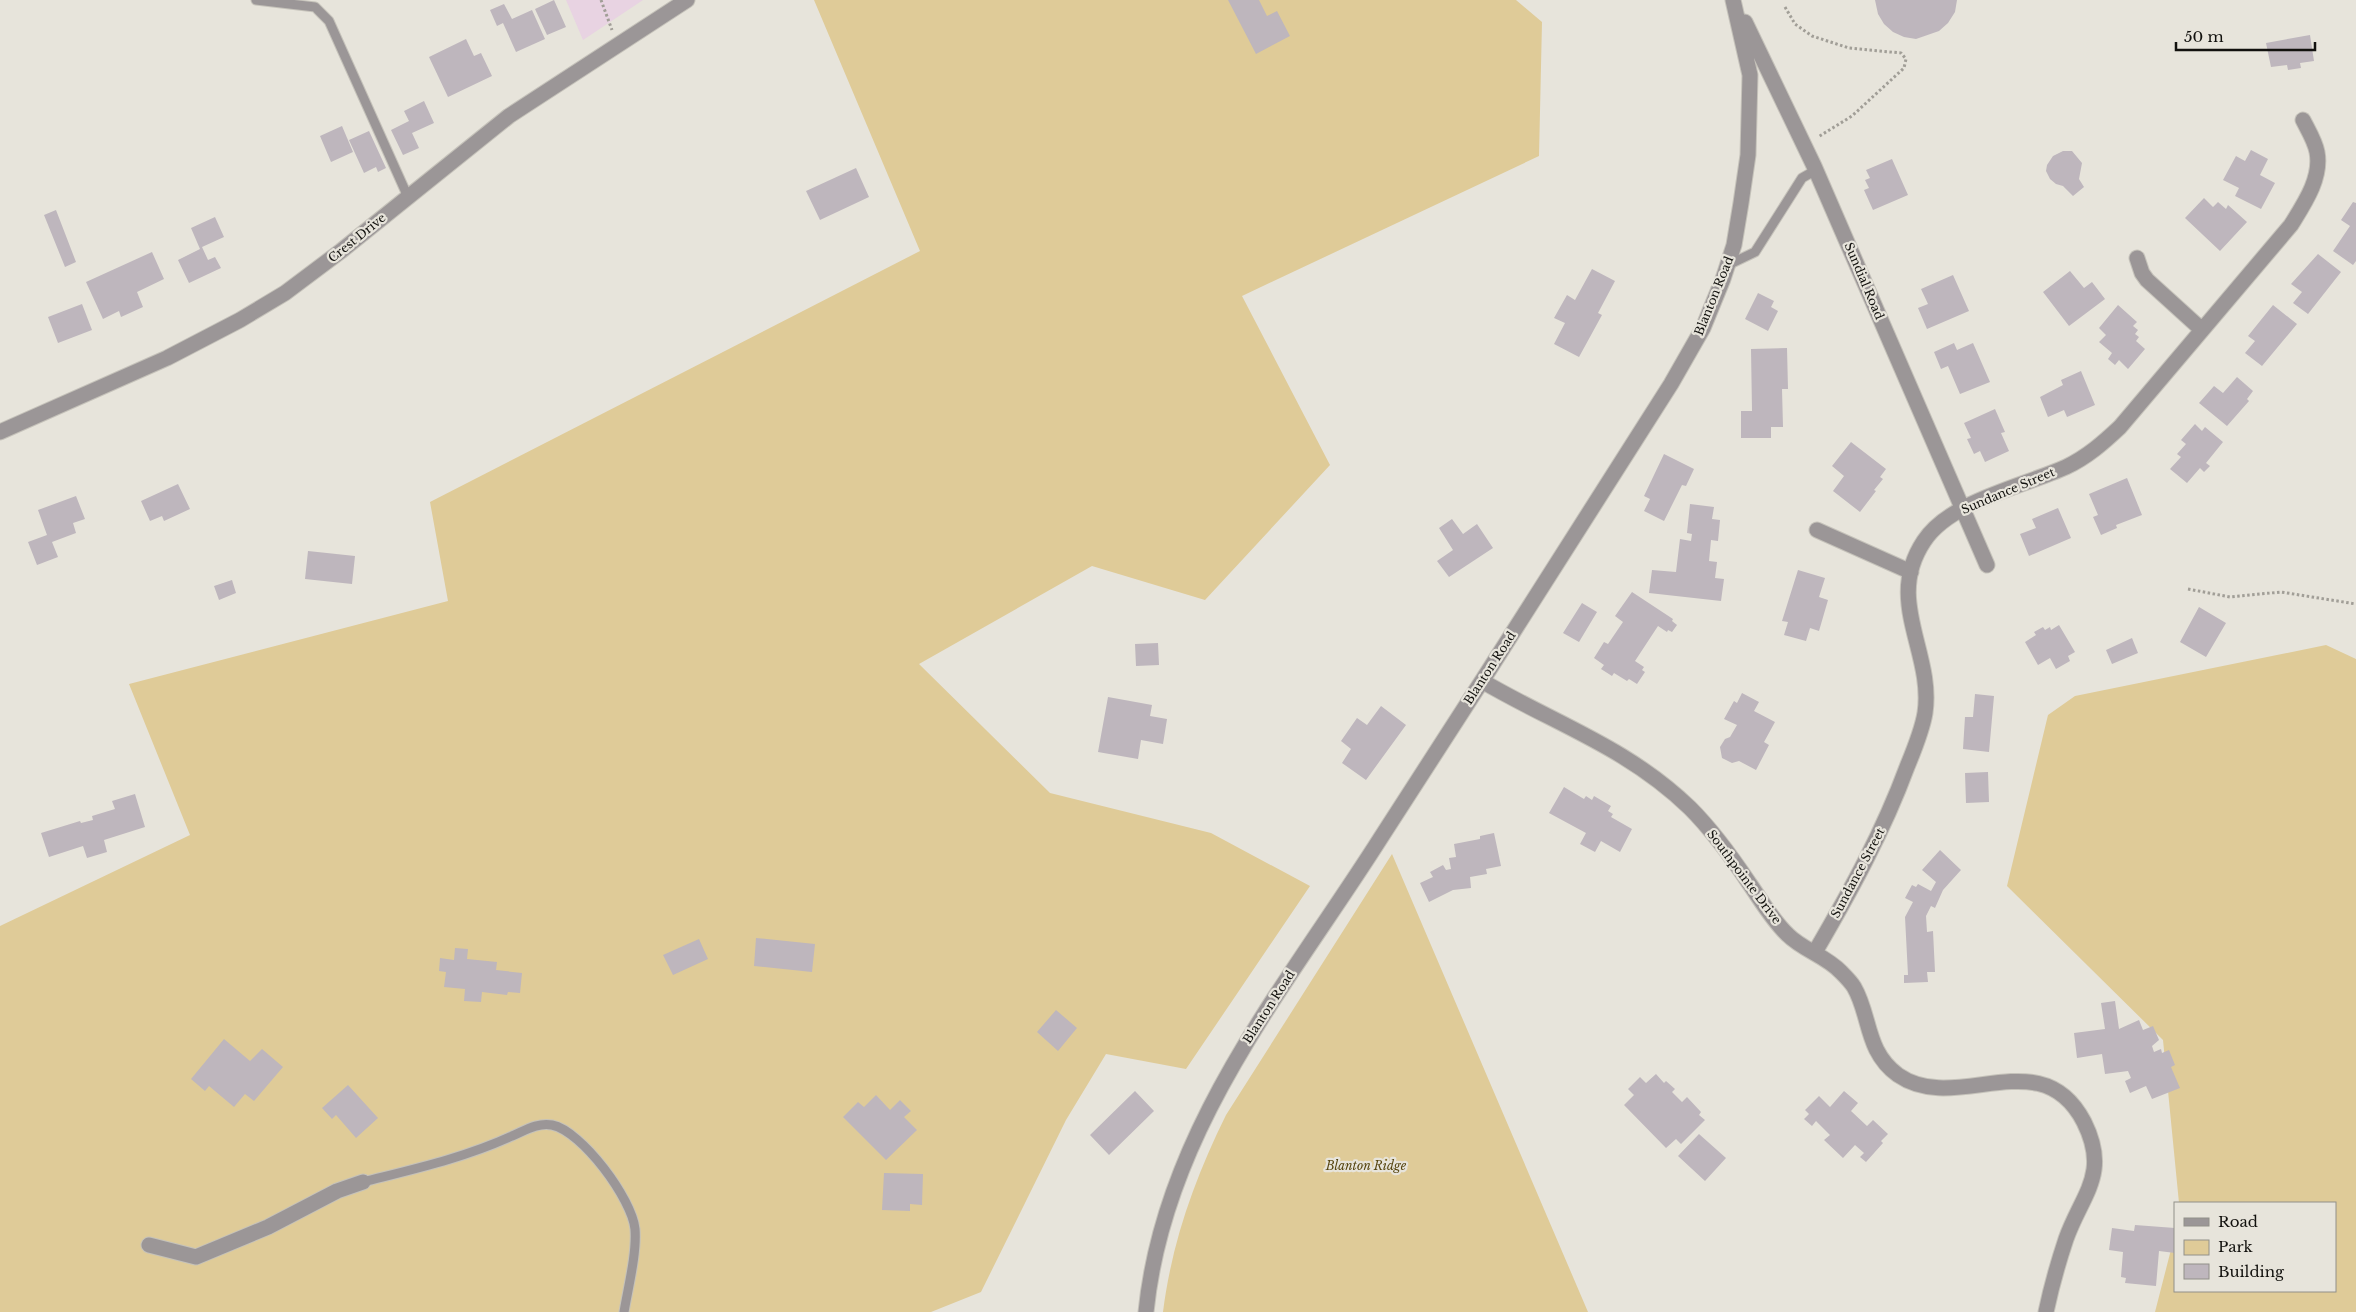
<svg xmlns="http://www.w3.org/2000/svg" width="2356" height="1312" viewBox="0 0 2356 1312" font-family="'Libre Baskerville',serif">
  <rect width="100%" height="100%" fill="#e7e4db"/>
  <path fill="#e8d3e2" d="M566,0H643L583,40Z"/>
  <path fill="#dfcb98" d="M814,0H1516L1542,22L1539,156L1242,296L1330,465L1205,600L1092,566L919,664L1050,793L1211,833L1310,886L1186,1069L1106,1054L1066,1120L981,1292L931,1312H0V926L190,835L129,684L448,601L430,502L920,251Z
    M2326,645L2356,659V1312H2155L2175,1234V1291H2335V1203H2179L2163,1040L2007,886L2048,715L2075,696Z
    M1392,854L1588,1312H1163C1172,1241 1195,1178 1226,1115Z"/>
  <path fill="#beb6bd" d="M554,0L566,27L547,35L535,9Z
    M1228,0H1259L1267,16L1277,11L1290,36L1256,54Z
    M1875,0H1957L1955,12L1948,23L1939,31L1916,39L1904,37L1893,32L1884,24L1878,14Z
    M504,4L512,19L532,10L545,39L516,52L503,23L497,26L490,10Z
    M2310,35L2314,61L2300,63L2301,68L2288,70L2287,65L2271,67L2266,43Z
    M466,39L474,56L481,53L492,76L448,97L429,57Z
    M424,101L434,123L412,133L419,148L403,155L391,130L409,121L404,111Z
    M342,126L353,152L331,162L320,136Z
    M369,131L386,168L378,172L376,167L364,173L349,140Z
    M2251,150L2268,159L2260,175L2275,183L2261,209L2235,196L2239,188L2223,180L2236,156L2245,161Z
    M2063,151H2072L2082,163L2079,179L2084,187L2073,196L2063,186L2056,184L2050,179L2046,171L2047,165L2053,156Z
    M1892,159L1908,195L1873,210L1864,190L1869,188L1865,180L1870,178L1866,170Z
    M856,168L869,197L820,220L806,191Z
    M2204,198L2213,207L2218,202L2226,209L2228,205L2247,222L2220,251L2185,218Z
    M2353,202L2356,203V261L2353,265L2333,251L2350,226L2341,220Z
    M56,210L76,262L65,267L44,215Z
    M215,217L224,237L202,247L208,260L215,257L221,268L189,283L178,260L200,249L191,228Z
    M152,252L164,279L137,292L143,307L121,317L119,311L103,319L86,282Z
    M2318,254L2341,272L2308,314L2293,303L2302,292L2291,284Z
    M1592,269L1615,281L1598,313L1602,315L1579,357L1554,344L1565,323L1554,318L1567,295L1575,300Z
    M2070,271L2084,288L2092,282L2105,299L2069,326L2043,292Z
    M1953,275L1969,311L1927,329L1918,308L1928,304L1921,289Z
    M1758,293L1774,301L1771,307L1778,311L1768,331L1745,319Z
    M82,304L92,330L58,343L48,317Z
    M2118,305L2137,322L2133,326L2138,330L2135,334L2139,337L2136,341L2145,349L2128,369L2119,360L2115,365L2108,359L2112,353L2099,342L2106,335L2099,328Z
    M2273,305L2297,324L2262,366L2245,353L2255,341L2248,336Z
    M1954,343L1957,350L1973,343L1990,382L1960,394L1948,366L1941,369L1934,352Z
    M1787,348L1788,389H1782L1783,427H1771V438H1741V411H1752L1751,349Z
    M2081,371L2095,405L2067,417L2064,410L2048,417L2040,397L2063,385L2061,380Z
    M2237,377L2253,391L2247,399L2249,401L2227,426L2199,403L2214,386L2223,393Z
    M1995,409L2005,432L2001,433L2009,451L1985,462L1980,451L1974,454L1967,439L1971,438L1964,423Z
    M2195,424L2202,431L2205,427L2223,442L2206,463L2210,466L2204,472L2200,468L2187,483L2170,469L2181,457L2177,454L2186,444L2181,440Z
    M1851,442L1886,469L1880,477L1883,479L1874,490L1876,491L1860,512L1833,491L1844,476L1832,466Z
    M1664,454L1694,469L1686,486L1682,485L1664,521L1644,511L1650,499L1644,496Z
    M2127,478L2142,515L2116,525L2117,528L2101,535L2093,517L2098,515L2089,494Z
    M178,484L190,509L164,521L162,516L150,521L141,501Z
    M76,496L85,519L73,523L76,533L52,542L58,557L37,565L28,542L47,535L38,510Z
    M1690,504L1714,507L1712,519L1720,520L1718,541L1711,540L1709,561L1717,562L1715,578L1724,579L1721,601L1649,593L1652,570L1676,572L1680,539L1691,541L1692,534L1687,533Z
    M2058,508L2071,538L2029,556L2020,534L2036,528L2032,519Z
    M1452,519L1463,534L1477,524L1493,548L1449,577L1437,561L1453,550L1439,528Z
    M308,551L355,556L352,584L305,579Z
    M1798,570L1825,578L1819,597L1828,600L1819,631L1810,628L1806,641L1784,635L1788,622L1782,621Z
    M232,580L236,593L219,600L214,586Z
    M1632,592L1673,619L1672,621L1677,625L1672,632L1668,630L1667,632L1658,626L1635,661L1644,667L1642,670L1645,672L1637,684L1629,679L1627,681L1614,673L1612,676L1601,669L1604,665L1594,658L1604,642L1608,644L1623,622L1615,616Z
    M1582,603L1597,612L1579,642L1563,633Z
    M2199,607L2226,623L2206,657L2180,642Z
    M2059,625L2075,652L2068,656L2070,661L2056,669L2050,658L2038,665L2025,642L2036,635L2034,632L2043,627L2045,630L2050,627L2051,630Z
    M2132,638L2138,653L2112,664L2106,650Z
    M1158,643L1159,665L1136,666L1135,644Z
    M1742,693L1759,702L1754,711L1775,722L1764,742L1769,745L1756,770L1739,761L1732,763L1722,758L1720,747L1725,739L1730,737L1737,725L1724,719L1734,701L1737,703Z
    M1975,694L1994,696L1989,752L1963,749L1965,717H1973Z
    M1108,697L1152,705L1150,716L1167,719L1163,744L1141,740L1138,759L1098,752Z
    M1381,706L1406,725L1366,780L1342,763L1351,749L1341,741L1357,718L1367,725Z
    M1988,772L1989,802L1966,803L1965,773Z
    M1564,787L1584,799L1586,796L1592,800L1594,796L1611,806L1608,811L1613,814L1611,817L1632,829L1620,852L1601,841L1595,852L1580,844L1586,833L1549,813Z
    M135,794L145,827L104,840L107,852L87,858L83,846L49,857L41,833L80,821L81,823L93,820L92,816L115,809L112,801Z
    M1494,833L1501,866L1486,869L1487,874L1470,877L1471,888L1453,890L1429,902L1420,883L1433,877L1430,872L1443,865L1446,870L1451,869L1449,858L1456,857L1454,844L1480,839V836Z
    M1940,850L1961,870L1943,890L1935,908L1931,906L1926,916L1927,932L1933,931L1935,972H1927L1928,982L1904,983V975H1908L1905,917L1913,902L1905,898L1912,885L1916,887L1918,884L1931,891L1936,882L1922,870Z
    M756,938L815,944L812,972L754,966Z
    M699,939L708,959L673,975L663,955Z
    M455,948L468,949L467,959L497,962L496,970L522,973L520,993L508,992L507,995L482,992L481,1002L464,1001L465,989L444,987L446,972L439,971L440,958L454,960Z
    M2115,1001L2119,1029L2139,1020L2143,1030L2153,1026L2159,1040L2152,1046L2154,1052L2161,1049L2162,1053L2169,1050L2175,1065L2171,1067L2180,1088L2152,1099L2146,1086L2130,1093L2125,1081L2131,1078L2128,1071L2105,1074L2102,1054L2077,1058L2074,1033L2105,1029L2101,1003Z
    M1056,1010L1077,1028L1058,1051L1037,1032Z
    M224,1039L250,1061L262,1049L283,1067L254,1101L245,1094L234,1107L209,1086L205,1091L191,1079Z
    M1656,1074L1664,1083L1666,1081L1675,1089L1672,1092L1682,1102L1687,1097L1701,1112L1699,1115L1705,1120L1681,1144L1676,1139L1666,1148L1624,1105L1634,1095L1628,1089L1640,1077L1646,1083Z
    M348,1085L378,1118L356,1138L336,1115L332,1119L322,1108Z
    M1135,1091L1154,1111L1109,1155L1090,1135Z
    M1844,1091L1858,1103L1851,1111L1867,1126L1873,1120L1888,1134L1881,1141L1883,1143L1866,1162L1860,1157L1864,1153L1855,1145L1843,1158L1824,1140L1830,1135L1816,1121L1812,1126L1804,1119L1809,1114L1805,1110L1819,1096L1830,1107Z
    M876,1095L890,1110L900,1100L911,1111L904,1117L917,1130L886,1160L843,1117L858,1102L864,1107Z
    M1699,1134L1726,1158L1705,1181L1678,1156Z
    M884,1173L923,1174L922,1205L910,1204V1211L882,1210Z
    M2135,1225L2175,1228V1253L2159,1251L2156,1286L2125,1283L2126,1278L2121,1277L2123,1252L2109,1250L2112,1228L2134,1231Z"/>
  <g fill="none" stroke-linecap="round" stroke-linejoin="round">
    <g stroke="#c5c2ba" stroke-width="11">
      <path id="lane" d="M256,0L315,7L329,21L408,197
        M1728,265L1755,252L1802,178L1816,170
        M363,1182C414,1169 464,1158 512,1136C524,1131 538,1122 552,1125C582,1131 632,1199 635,1229C637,1253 628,1288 624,1312"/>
    </g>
    <g stroke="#c5c2ba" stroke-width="17">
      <path id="street" d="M1745,22L1814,166L1987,565
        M2137,258L2142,273L2147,280L2201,329
        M0,432L167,358L240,320L285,293L341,251L509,116L687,0
        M1817,530L1911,572
        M1482,681C1555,724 1627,747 1690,808C1713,831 1731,856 1749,883C1761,900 1772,920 1788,935C1803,950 1826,956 1841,972C1845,976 1851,982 1854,987C1871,1016 1865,1051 1898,1075C1957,1116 2041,1039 2084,1122C2110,1174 2082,1194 2066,1239C2058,1263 2051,1288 2046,1312
        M1815,952C1850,892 1883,832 1907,767C1914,750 1922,731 1925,713C1934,652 1884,601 1924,541C1950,501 2024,486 2066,467C2087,457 2103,443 2120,427L2291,225C2304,204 2322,178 2317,152C2315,141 2308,130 2303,120
        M149,1245L196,1257L268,1227L337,1191L363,1182
        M1146,1312C1164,1130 1286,987 1380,839C1478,688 1575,536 1671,384L1703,328L1723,279L1734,245L1741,203L1748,155L1750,75L1733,0"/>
    </g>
    <path stroke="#a19e97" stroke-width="3" stroke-dasharray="2.5 2.5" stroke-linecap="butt" d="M601,0L612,30
      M1785,7L1795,24L1812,36L1849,48L1901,53L1906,59L1904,68L1852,116L1818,137
      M2188,589L2230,597L2281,592L2356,604"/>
    <use href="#lane" stroke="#9b9697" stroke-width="9"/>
    <use href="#street" stroke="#9b9697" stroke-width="15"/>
  </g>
  <g text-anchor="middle" stroke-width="4.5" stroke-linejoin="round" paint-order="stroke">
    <g font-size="12" fill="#12110e" stroke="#e7e4db">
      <text transform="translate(357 238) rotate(-39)" y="4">Crest Drive</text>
      <text transform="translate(1864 281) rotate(67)" y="4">Sundial Road</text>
      <text transform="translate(1714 296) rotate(-68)" y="4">Blanton Road</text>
      <text transform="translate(2008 491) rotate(-23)" y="4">Sundance Street</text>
      <text transform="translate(1490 668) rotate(-57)" y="4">Blanton Road</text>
      <text transform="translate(1858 873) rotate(-62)" y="4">Sundance Street</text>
      <text transform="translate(1744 877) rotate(53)" y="4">Southpointe Drive</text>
      <text transform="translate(1269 1007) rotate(-57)" y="4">Blanton Road</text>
    </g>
    <g font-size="12" font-style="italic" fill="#54430d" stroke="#e7e4db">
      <text x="1366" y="1170">Blanton Ridge</text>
    </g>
  </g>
  <rect x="2174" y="1202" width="162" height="90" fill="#e7e4db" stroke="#929089"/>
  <rect x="2184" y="1218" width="25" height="8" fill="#9b9697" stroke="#929089"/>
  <text x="2218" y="1227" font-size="15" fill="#12110e">Road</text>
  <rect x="2184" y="1240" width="25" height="15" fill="#dfcb98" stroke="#929089"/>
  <text x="2218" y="1252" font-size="15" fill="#12110e">Park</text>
  <rect x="2184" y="1264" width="25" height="15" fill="#beb6bd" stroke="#929089"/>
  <text x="2218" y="1277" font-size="15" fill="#12110e">Building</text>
  <path d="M2176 42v8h139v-8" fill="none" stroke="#12110e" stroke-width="2.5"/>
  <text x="2184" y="42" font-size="15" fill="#12110e" stroke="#e7e4db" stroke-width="4" paint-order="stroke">50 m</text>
</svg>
